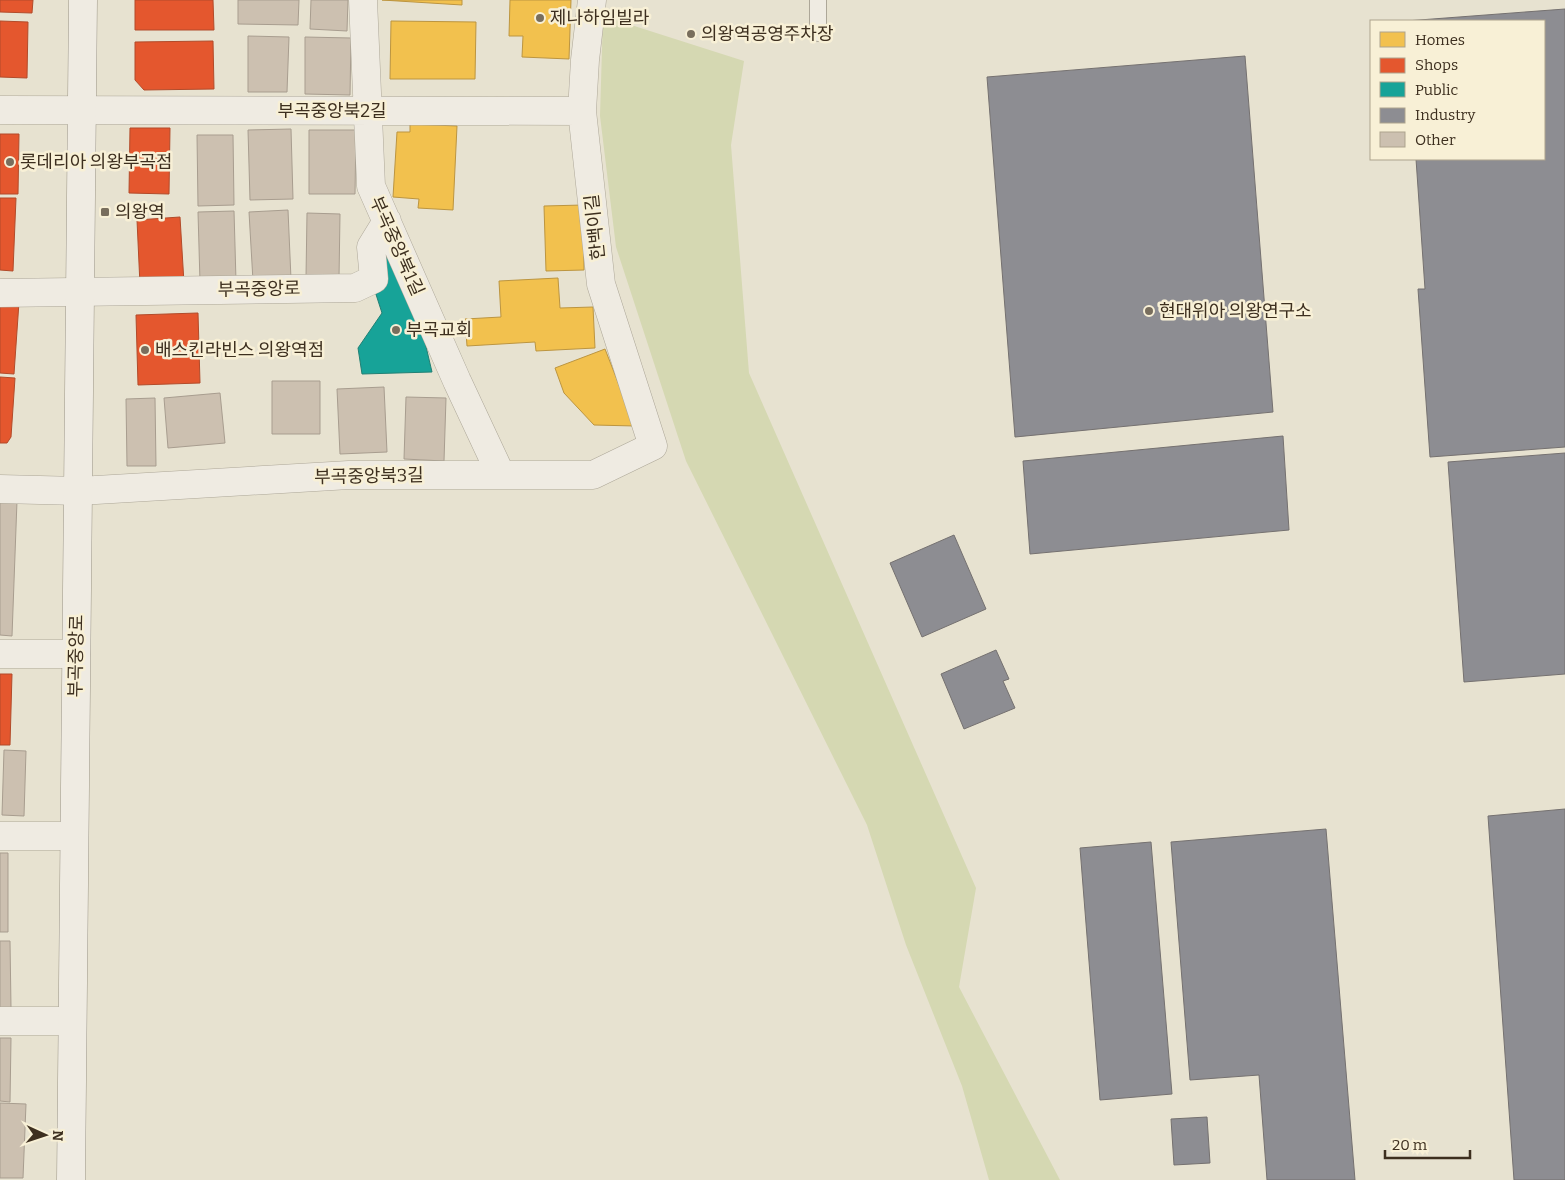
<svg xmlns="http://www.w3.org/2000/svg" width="1565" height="1180" viewBox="0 0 1565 1180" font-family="Bitter,'Noto Sans KR',serif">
  <rect width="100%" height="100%" fill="#e7e2d0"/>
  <path fill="#d5d8b2" d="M603,16L744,61L731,145L749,373L976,888L959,987L1060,1180H989L962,1086L906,945L867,825L686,461L616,247L600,116Z"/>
  <path fill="#f2c14e" stroke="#bc9540" d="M382,0H462V5Z
    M510,0H571L569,59L522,57L523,36H509Z
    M391,21L476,22L475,79H390Z
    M410,124L457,126L453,210L418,208L419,199L393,197L397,132H410Z
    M583,205L584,270L546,271L544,206Z
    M558,278L560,308L593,307L595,348L536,351L535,342L467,346L465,319L501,317L499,281Z
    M605,349L635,426L594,425L564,393L555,368Z"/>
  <path fill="#e4572e" stroke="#b24b2a" d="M0,0H33L32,13L0,12Z
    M135,0H213L214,30H135Z
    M0,21L28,22L27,78L0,77Z
    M213,41L214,89L144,90L135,80V42Z
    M130,128H170L169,194L129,193Z
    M0,134H19L18,194H0Z
    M0,198H16L13,271L0,270Z
    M180,217L184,283L140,285L137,220Z
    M0,302H19L14,374L0,373Z
    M198,313L200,383L138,385L136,315Z
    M0,377L15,378L11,437L7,443H0Z
    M0,674H12L10,745H0Z"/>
  <path fill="#17a398" stroke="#228074" d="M377,252L393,253L415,300L432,372L362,374L358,348L382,313L373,285Z"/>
  <path fill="#8d8d92" stroke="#757170" d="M1565,9V447L1430,457L1418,289H1425L1416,159H1544V21H1406Z
    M1245,56L1273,412L1015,437L987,77Z
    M1283,436L1289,530L1030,554L1023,461Z
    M1565,453V674L1464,682L1448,462Z
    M954,535L986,609L922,637L890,563Z
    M996,650L1009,679L1003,681L1015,708L964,729L941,674Z
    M1565,809V1180H1514L1488,816Z
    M1326,829L1355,1180H1267L1259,1075L1190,1080L1171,842Z
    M1151,842L1172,1094L1100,1100L1080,848Z
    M1207,1117L1210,1163L1174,1165L1171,1119Z"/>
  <path fill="#ccc0b0" stroke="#a89d8f" d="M238,0H299L298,25L238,24Z
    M311,0H348L347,31L310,29Z
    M248,36L289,37L287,92H248Z
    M305,37L351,38L350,95L305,94Z
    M291,129L293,199L250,200L248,130Z
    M309,130H356L355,194H309Z
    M197,135H233L234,205L198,206Z
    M288,210L291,279L253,281L249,212Z
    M234,211L236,281L200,282L198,212Z
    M307,213L340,214L339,278L306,277Z
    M272,381H320V434H272Z
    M384,387L387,452L340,454L337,389Z
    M220,393L225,443L168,448L164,398Z
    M406,397L446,398L444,461L404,459Z
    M155,398L156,466H127L126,399Z
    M0,501H17L12,636L0,635Z
    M4,750L26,751L24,816L2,815Z
    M0,853H8V932H0Z
    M0,941H10L11,1008H0Z
    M0,1038H11L10,1102L0,1101Z
    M0,1103L26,1104L23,1178H0Z"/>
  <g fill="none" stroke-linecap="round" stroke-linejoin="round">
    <g stroke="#ada798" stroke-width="18">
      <path id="lane" d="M818,33V0"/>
    </g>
    <g stroke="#ada798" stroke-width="29">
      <path id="street" d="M363,0L371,186L457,381L501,475
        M0,110L582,111
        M0,293L355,288L374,279L371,247L387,221
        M0,489L79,491L349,475H593L653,446L601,284L582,111L585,60L592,0
        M0,654H76
        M0,836H74
        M0,1021H72"/>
    </g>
    <g stroke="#9c9688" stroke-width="29">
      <path id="secondary" d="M71,1180L83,0"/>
    </g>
    <use href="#lane" stroke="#efebe2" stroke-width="16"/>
    <use href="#street" stroke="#efebe2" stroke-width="28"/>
    <use href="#secondary" stroke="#efebe2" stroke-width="28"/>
  </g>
  <g fill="#786e5d" stroke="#f8f0d6" stroke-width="2">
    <circle cx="540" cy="18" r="5"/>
    <circle cx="691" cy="34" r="5"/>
    <circle cx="10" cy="162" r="5"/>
    <rect x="100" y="207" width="10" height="10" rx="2.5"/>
    <circle cx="1149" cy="311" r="5"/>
    <circle cx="396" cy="330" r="5"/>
    <circle cx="145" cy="350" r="5"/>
  </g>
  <g text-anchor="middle" stroke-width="5" stroke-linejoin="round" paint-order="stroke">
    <g font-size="18" fill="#3d2f1f" stroke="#f8f0d6" text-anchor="start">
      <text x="550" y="24">제나하임빌라</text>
      <text x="701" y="40">의왕역공영주차장</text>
      <text x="20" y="168">롯데리아 의왕부곡점</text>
      <text x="115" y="218">의왕역</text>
      <text x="1159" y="317">현대위아 의왕연구소</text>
      <text x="406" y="336">부곡교회</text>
      <text x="155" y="356">배스킨라빈스 의왕역점</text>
    </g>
    <g font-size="18" fill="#3d2f1f" stroke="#f8f0d6">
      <text x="332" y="117">부곡중앙북2길</text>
      <text transform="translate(595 227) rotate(-96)" y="6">한백이길</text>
      <text transform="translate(397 246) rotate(66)" y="6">부곡중앙북1길</text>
      <text transform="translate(259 289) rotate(-1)" y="6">부곡중앙로</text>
      <text transform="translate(369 476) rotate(-1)" y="6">부곡중앙북3길</text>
      <text transform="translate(76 656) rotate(-89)" y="6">부곡중앙로</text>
    </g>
  </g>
  <rect x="1370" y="20" width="175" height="140" fill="#f8f0d6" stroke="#ada38d"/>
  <rect x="1380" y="32" width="25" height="15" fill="#f2c14e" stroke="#ada38d"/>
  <text x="1415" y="45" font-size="15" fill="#3d2f1f">Homes</text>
  <rect x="1380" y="58" width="25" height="15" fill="#e4572e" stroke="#ada38d"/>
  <text x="1415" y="70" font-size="15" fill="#3d2f1f">Shops</text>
  <rect x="1380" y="82" width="25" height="15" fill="#17a398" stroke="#ada38d"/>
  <text x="1415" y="95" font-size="15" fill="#3d2f1f">Public</text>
  <rect x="1380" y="108" width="25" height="15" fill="#8d8d92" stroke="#ada38d"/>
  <text x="1415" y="120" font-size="15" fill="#3d2f1f">Industry</text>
  <rect x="1380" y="132" width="25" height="15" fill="#ccc0b0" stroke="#ada38d"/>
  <text x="1415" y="145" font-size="15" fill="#3d2f1f">Other</text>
  <g transform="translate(45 1135) rotate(93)" stroke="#f8f0d6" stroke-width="4" paint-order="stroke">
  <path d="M0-4L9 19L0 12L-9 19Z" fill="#3d2f1f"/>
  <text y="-8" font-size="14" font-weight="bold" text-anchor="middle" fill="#3d2f1f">N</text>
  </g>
  <path d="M1385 1150v8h85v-8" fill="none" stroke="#3d2f1f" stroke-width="2.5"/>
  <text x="1392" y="1150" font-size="15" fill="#3d2f1f" stroke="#f8f0d6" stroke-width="4" paint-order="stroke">20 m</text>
</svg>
